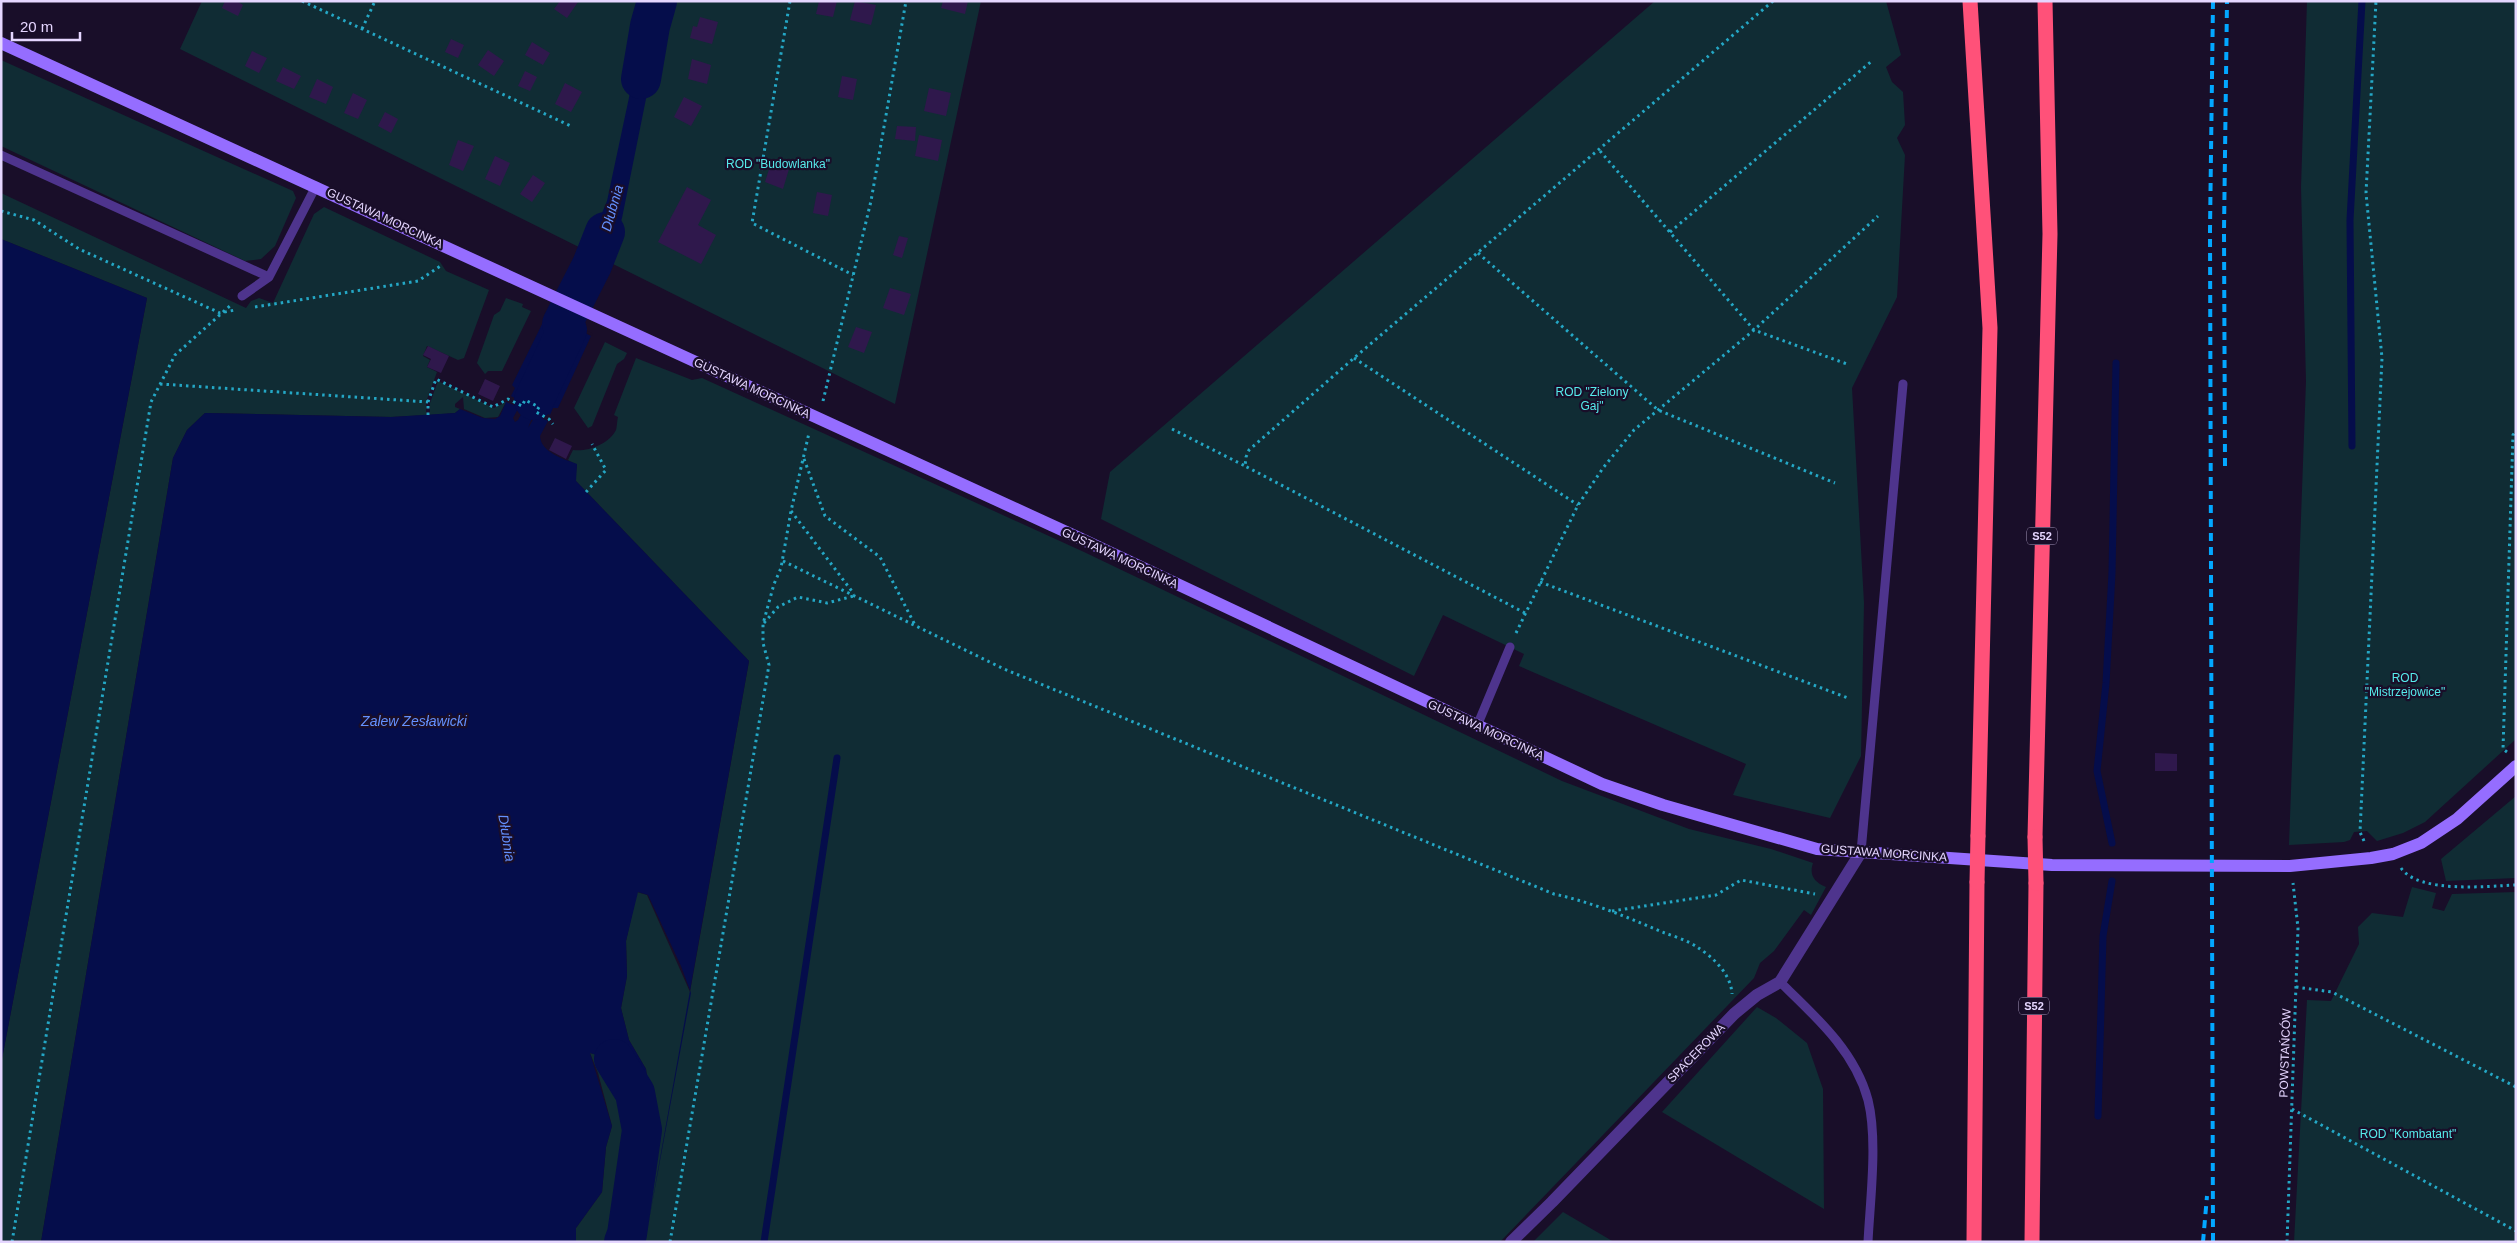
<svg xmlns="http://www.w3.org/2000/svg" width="2517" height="1243" viewBox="0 0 2517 1243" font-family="Arial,sans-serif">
  <rect width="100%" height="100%" fill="#190e29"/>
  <path fill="#102c34" d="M202,1H981L895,404L180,49Z
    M1655,1H1886L1901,55L1886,67L1892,82L1903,92L1905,125L1897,138L1905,155L1897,297L1852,388L1864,603L1861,756L1830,818L1733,795L1746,764L1519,666L1524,654L1443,615L1414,676L1101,519L1110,472Z
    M2307,1H2516V739L2425,822L2403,833L2377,841L2367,831L2354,832L2350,840L2344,842L2289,845L2306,381L2301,187Z
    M1,60L293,191L296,198L275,246L261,259L245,261L1,146Z
    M1,193L246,308L251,301L259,298L273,303L314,214L324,207L440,262L446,271L489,290L464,358L458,360L427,346L423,356L430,360L427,367L437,372L426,402V415L391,417L205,413L187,430L173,458L41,1242H1V1064L147,298L1,239Z
    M506,298L523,304L522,307L531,311L502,371H488L485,374L477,363L494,315L500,311Z
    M605,342L627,353L624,359L617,364L592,426L588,428L574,408Z
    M636,358L692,380L702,378L1084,552L1562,781L1689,829L1771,849L1813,863C1809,875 1814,882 1826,887L1811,915L1804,910L1774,951L1760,963L1754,978L1500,1242H576V1228L602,1192L606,1147L612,1126L598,1073L590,1053L603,1056L632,1106L651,1113L646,1069L629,1040L621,1008L627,976L626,941L637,892L647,895L690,992L749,661L575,480L577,465L568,460L573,450C588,452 609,444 616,430C617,427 617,421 618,417L614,415Z
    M438,381L494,408L506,402L498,417L485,418L464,409L463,397L455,404V407L460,409L455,413L430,415V403Z
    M2516,796V878L2446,881L2441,859Z
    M2412,887L2436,893L2432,908L2444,911L2452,894L2516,892V1242H2294L2307,1000L2331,1001L2359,944L2358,927L2372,913L2403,917Z
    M1757,1007L1776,1018L1807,1043L1823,1089L1824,1209L1662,1112Z
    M1563,1212L1614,1242H1533Z"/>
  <path fill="#050d4b" d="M650,26L651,74L622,218L600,289L573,277L588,256V247L607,201L637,60Z
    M1,239L147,298L1,1064Z
    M547,314L591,336L558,408H553L550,415L539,410L542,402L529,398L530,394L562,327L559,326L520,401L511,396L515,388L512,385Z
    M506,402L519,407L513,418L515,422L518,420L526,405L535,410L528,428L536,415L548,421L540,436C541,453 564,459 577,464L576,481L749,661L645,1242L691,993L681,966L648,895L638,892L626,941L627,976L621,1008L629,1040L646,1069L651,1114L632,1106L603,1057L590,1053L612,1126L606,1147L602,1192L576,1228V1242H41L173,458L187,430L205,413L391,417L455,413L460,409L483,418L495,419L500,416Z"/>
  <path fill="#190e29" d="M548,312L592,333L593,336L544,313Z"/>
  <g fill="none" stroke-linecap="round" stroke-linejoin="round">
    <path stroke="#050d4b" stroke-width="7" d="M2352,446L2350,220L2362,1
      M2112,843L2097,771L2106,683L2112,573L2116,363
      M2098,1116L2103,936L2112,881
      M764,1242L837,758"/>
    <path stroke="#050d4b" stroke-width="40" d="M641,79L650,26L657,1
      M534,400L567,330L562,324L592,265L605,232
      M614,1059L635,1093L642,1130L627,1234L624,1242"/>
  </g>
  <path fill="#2f184c" d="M225,1H237L243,5L238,16L222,8Z
    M560,1L578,2L567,18L554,9Z
    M819,1H837L833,17L816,14Z
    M855,1L876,5L871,25L850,20Z
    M943,1H968L965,14L941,8Z
    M700,17L718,22L712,44L690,38L693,26L697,27Z
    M451,39L464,45L458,58L445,52Z
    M532,42L550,53L543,65L525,55Z
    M488,50L504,61L494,76L478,65Z
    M252,51L267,58L259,73L245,66Z
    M692,59L711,65L707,84L688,79Z
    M283,67L301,76L294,89L276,81Z
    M525,71L537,77L530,91L518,86Z
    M842,76L857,79L853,100L838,97Z
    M317,79L333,87L326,104L309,97Z
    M565,83L582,92L571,112L555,104Z
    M929,88L951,93L946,116L924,111Z
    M353,93L367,100L358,119L344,113Z
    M684,97L702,106L691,126L674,117Z
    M385,112L398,119L391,133L378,126Z
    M897,126L916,127L915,141L895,139Z
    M919,135L942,140L938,161L915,156Z
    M458,140L474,146L463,171L449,165Z
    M495,156L510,163L500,186L485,179Z
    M771,163L789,169L783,189L765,182Z
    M533,175L545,183L532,202L520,194Z
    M687,187L711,200L698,225L716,235L701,264L658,242Z
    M817,192L832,195L828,216L813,213Z
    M899,236L908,238L902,258L893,255Z
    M890,288L911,294L904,315L883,308Z
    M856,327L872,332L864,353L848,347Z
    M428,346L449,356L441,373L427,367L431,359L423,355Z
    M485,379L500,386L493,401L478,394Z
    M555,438L572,446L566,459L549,450Z
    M2155,753L2177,754V771H2155Z"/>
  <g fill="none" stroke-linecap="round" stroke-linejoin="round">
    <path stroke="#24a7c5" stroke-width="3" stroke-dasharray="2.5 4" stroke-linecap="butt" d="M302,1L573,127
      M790,1L752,223L853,275
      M362,29L375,1
      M1600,151L1754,330L1847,364
      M1,211L34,220L79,249L220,313L235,310
      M1670,232L1873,60
      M1478,253L1658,410L1835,483
      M255,307L418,281L442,265
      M1354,358L1578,505
      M160,384L428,402
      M823,401L871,201L906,1
      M428,415V402L436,379L493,407L508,399L522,406L525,400L539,407L536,412L549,419L553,424
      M1172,429L1245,466
      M804,459L825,516L880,557L915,625
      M586,492L606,470L592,444
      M791,511L854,594
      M783,561L1004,669L1554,894C1591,902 1627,917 1662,932C1673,936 1687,940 1697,947C1713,957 1731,974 1732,994
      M1540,582L1848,698
      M1525,613L1245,466L1246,457L1249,450L1354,358L1773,1
      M764,623L778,607L798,597L827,603L854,596
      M1516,633L1578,505L1603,468L1634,430L1754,330L1878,216
      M2507,752L2503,749L2513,435L2516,431
      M2364,841L2360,832L2382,358L2366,193L2376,1
      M2401,868C2419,894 2488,886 2516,885
      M1612,911L1716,895L1741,880L1815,894
      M2296,987L2332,992L2516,1087
      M2292,1109L2516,1231
      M12,1242L151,402L175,355L232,304
      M670,1242L769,665L763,643V624L774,584L781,568L791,511L809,433
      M2287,1242L2298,928L2293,883"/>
    <path stroke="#4e348d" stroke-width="9" d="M1,155L269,277L316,186
      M242,296L269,277
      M1477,726L1510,647
      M1861,852L1903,384
      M1780,982C1815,1016 1855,1051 1868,1100C1878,1140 1870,1201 1868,1242"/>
    <path stroke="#4e348d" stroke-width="12" d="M1511,1242L1552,1202L1734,1014L1757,995L1780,982L1861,852"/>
    <path stroke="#956dff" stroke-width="12" d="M1,43L1075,536L1602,784L1663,805L1817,849L2052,865L2290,866L2371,858L2393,854L2421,843L2457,819L2516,766"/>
    <path stroke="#ff5179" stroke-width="15" d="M1970,1L1990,328L1978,836
      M2035,837L2050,234L2045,1
      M1974,1242L1977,882
      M2032,1242L2036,883"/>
    <path stroke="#02a7ff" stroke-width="4" stroke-dasharray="8 6" stroke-linecap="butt" d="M2213,1L2210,230L2213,1242
      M2225,466L2224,231L2227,1
      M2203,1242L2207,1196"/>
    <path stroke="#ff5179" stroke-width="15" d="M2035,837L2036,883
      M1977,882L1978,836"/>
  </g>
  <g text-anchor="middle" stroke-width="4.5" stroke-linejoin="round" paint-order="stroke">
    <g fill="#190e29" stroke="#a89abf" stroke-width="1">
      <rect x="2027" y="527.5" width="30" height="17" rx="4"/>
      <rect x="2019" y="997.5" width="30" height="17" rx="4"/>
    </g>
    <g font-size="11" font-weight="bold" fill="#e5d6ff">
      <text x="2042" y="540">S52</text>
      <text x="2034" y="1010">S52</text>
    </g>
    <g font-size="12" fill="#56ebeb" stroke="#190e29">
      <text x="778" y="168">ROD "Budowlanka"</text>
      <text x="1592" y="396">ROD "Zielony<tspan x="1592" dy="14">Gaj"</tspan></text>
      <text x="2405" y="682">ROD<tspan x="2405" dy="14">"Mistrzejowice"</tspan></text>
      <text x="2408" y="1138">ROD "Kombatant"</text>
    </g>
    <g font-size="12" fill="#e5d6ff" stroke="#190e29">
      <text transform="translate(385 218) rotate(25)" y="4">GUSTAWA MORCINKA</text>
      <text transform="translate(752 388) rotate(25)" y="4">GUSTAWA MORCINKA</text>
      <text transform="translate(1120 558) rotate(25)" y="4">GUSTAWA MORCINKA</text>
      <text transform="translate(1486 730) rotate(25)" y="4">GUSTAWA MORCINKA</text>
      <text transform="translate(1884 853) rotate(4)" y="4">GUSTAWA MORCINKA</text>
      <text transform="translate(1696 1053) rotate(-46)" y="4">SPACEROWA</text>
      <text transform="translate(2285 1053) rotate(-88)" y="4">POWSTAŃCÓW</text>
    </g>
    <g font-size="14" font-style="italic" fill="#6491ff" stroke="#190e29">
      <text transform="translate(612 208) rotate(-74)" y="5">Dłubnia</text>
      <text x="414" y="726">Zalew Zesławicki</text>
      <text transform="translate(507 838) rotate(81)" y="5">Dłubnia</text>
    </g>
  </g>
  <rect width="2517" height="1243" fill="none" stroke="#e5d6ff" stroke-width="5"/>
  <path d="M12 32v8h68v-8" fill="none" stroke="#e5d6ff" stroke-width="2.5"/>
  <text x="20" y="32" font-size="15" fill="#e5d6ff" stroke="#190e29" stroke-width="4" paint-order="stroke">20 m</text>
</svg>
